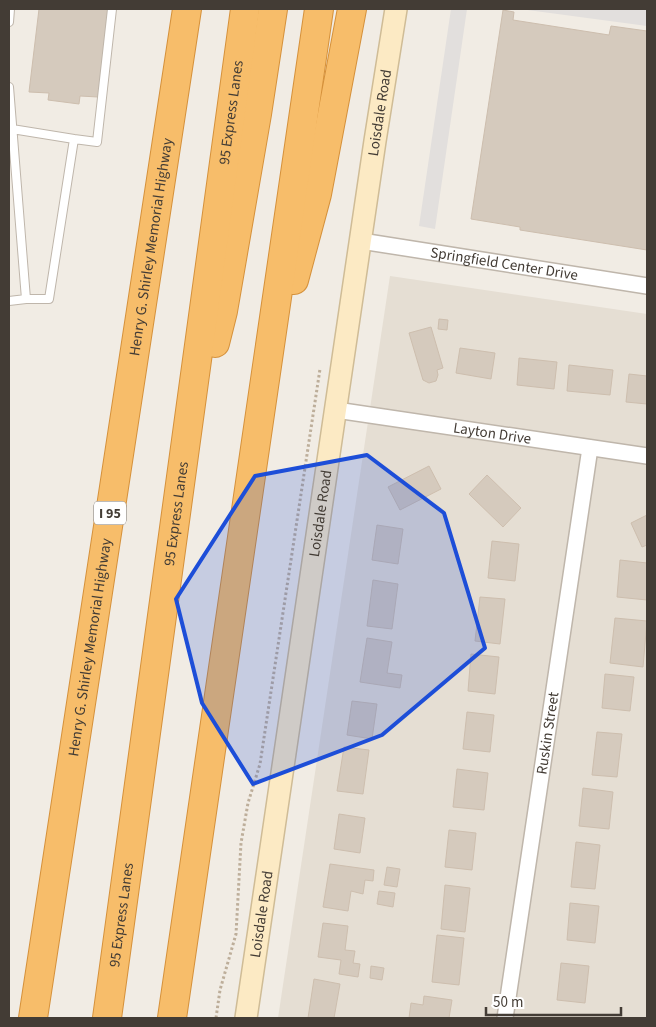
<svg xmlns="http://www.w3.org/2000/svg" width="656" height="1027" viewBox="0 0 656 1027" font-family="'Source Sans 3',sans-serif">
  <rect width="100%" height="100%" fill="#f1ece4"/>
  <path fill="#e5ded3" d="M390,276L647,314V1018H278Z"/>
  <path fill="#e2dfdd" d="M451,9H467L435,229L419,226Z
    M520,9H647V26Z"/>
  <path fill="#d5cabd" stroke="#cdbeae" d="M39,9H108L98,97L80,96L79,104L48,100L49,93L29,92Z
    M503,10L514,12L513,20L609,35L611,26L647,31V250L520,230V227L471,219Z
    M439,319L448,320L447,330L438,329Z
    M431,327L443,368L437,370L438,375L436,381L429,383L423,380L409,333Z
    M460,348L495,353L491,379L456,373Z
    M519,358L557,362L554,389L517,385Z
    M569,365L613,370L610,395L567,391Z
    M629,374L647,376V404L626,402Z
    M429,466L441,489L400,510L388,487Z
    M487,475L521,508L503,527L469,494Z
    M647,515V545L642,547L631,523Z
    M377,525L403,529L398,564L372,560Z
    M492,541L519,544L515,581L488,578Z
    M620,560L647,563V600L617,597Z
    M373,580L398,584L392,629L367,626Z
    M480,597L505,599L500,644L475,641Z
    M615,618L647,621L643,667L610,663Z
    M367,638L392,642L387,673L402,675L400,688L360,682Z
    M471,654L499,657L495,694L468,691Z
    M605,674L634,677L630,711L602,708Z
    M352,701L377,704L372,739L347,735Z
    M467,712L494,715L490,752L463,749Z
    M597,732L622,734L617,777L592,775Z
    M344,747L369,750L363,794L337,791Z
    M457,769L488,773L484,810L453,807Z
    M583,788L613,792L609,829L579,826Z
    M339,814L365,818L360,853L334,849Z
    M449,830L476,833L472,870L445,867Z
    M576,842L600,845L595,889L571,887Z
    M330,864L374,870L373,881L365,880L363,894L351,891L348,911L323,907Z
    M387,867L400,869L397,887L384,885Z
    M445,885L470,888L465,932L441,929Z
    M379,891L395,893L393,907L377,904Z
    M570,903L599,906L595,943L567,940Z
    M323,923L348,926L345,950L355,951L353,963L360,964L358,977L339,974L341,960L318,957Z
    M437,935L464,938L459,985L432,982Z
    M561,963L589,966L585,1003L557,1000Z
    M371,966L384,968L382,980L370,978Z
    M314,979L340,984L334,1018H308Z
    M424,996L452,1000L449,1018H409L411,1003L423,1005Z"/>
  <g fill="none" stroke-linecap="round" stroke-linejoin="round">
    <g stroke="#bfb6ab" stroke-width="10">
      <path id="lane" d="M9,22L10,9
        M9,87L26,299L9,301
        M12,129L74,139
        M26,299H49L74,139L97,142L112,9"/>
    </g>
    <g stroke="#bfb6ab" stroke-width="18">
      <g id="street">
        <path id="s1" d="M361,241L647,286"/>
        <path id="s2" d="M336,410L647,456"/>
        <path id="s3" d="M505,1018L590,448"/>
      </g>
    </g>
    <g stroke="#cfbc96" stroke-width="24">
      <g id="secondary">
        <path id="s4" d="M246,1018L375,141L396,9"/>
      </g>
    </g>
    <g stroke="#d5913b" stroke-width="30">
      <g id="highway">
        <path d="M294,280L317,194L352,9"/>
        <path d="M215,343L223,311L257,114L273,9"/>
        <path id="s5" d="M33,1018L187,9"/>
        <path id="s6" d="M107,1018L245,9"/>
        <path d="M172,1018L319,9"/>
      </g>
    </g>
    <path stroke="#bdae9a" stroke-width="3" stroke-dasharray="2.5 2.5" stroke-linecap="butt" d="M216,1018L220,990L236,934L241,843L248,803L260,764L320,369"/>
    <use href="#lane" stroke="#fff" stroke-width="8"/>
    <use href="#street" stroke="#fff" stroke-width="15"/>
    <use href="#secondary" stroke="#fceac4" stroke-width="21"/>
    <use href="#highway" stroke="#f7bd6a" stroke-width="28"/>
  </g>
  <path fill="#1d4ed8" fill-opacity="0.2" stroke="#1d4ed8" stroke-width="4" stroke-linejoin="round" d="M367,455L444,513L485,648L382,735L253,784L202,703L176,599L255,476Z"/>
  <g text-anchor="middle" stroke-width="4" stroke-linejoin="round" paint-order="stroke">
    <rect fill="#fff" stroke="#7b7672" stroke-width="1" x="94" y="501.5" width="32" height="23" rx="4"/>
    <g font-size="14" font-weight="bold" fill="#433c35">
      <text x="110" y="518">I 95</text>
    </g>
    <g font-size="15" fill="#433c35" stroke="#fff">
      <text dy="5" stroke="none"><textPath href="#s6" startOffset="914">95 Express Lanes</textPath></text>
      <text dy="5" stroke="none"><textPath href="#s4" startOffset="915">Loisdale Road</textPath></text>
      <text dy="5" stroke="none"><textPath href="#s5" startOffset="780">Henry G. Shirley Memorial Highway</textPath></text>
      <text dy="5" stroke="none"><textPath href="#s1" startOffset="145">Springfield Center Drive</textPath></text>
      <text dy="5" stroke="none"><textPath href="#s2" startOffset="158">Layton Drive</textPath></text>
      <text dy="5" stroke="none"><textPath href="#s4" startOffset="510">Loisdale Road</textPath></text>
      <text dy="5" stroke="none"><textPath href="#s6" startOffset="509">95 Express Lanes</textPath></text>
      <text dy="5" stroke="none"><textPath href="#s5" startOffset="375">Henry G. Shirley Memorial Highway</textPath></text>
      <text dy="5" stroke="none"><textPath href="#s3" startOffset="288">Ruskin Street</textPath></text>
      <text dy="5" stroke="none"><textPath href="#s4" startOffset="105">Loisdale Road</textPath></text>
      <text dy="5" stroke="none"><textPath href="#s6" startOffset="104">95 Express Lanes</textPath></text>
    </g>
  </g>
  <rect width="656" height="1027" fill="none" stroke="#433c35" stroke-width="20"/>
  <path d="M486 1007v8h135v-8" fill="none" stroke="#433c35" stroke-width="2.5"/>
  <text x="493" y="1007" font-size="15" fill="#433c35" stroke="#ffffff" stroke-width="4" paint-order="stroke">50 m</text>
</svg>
